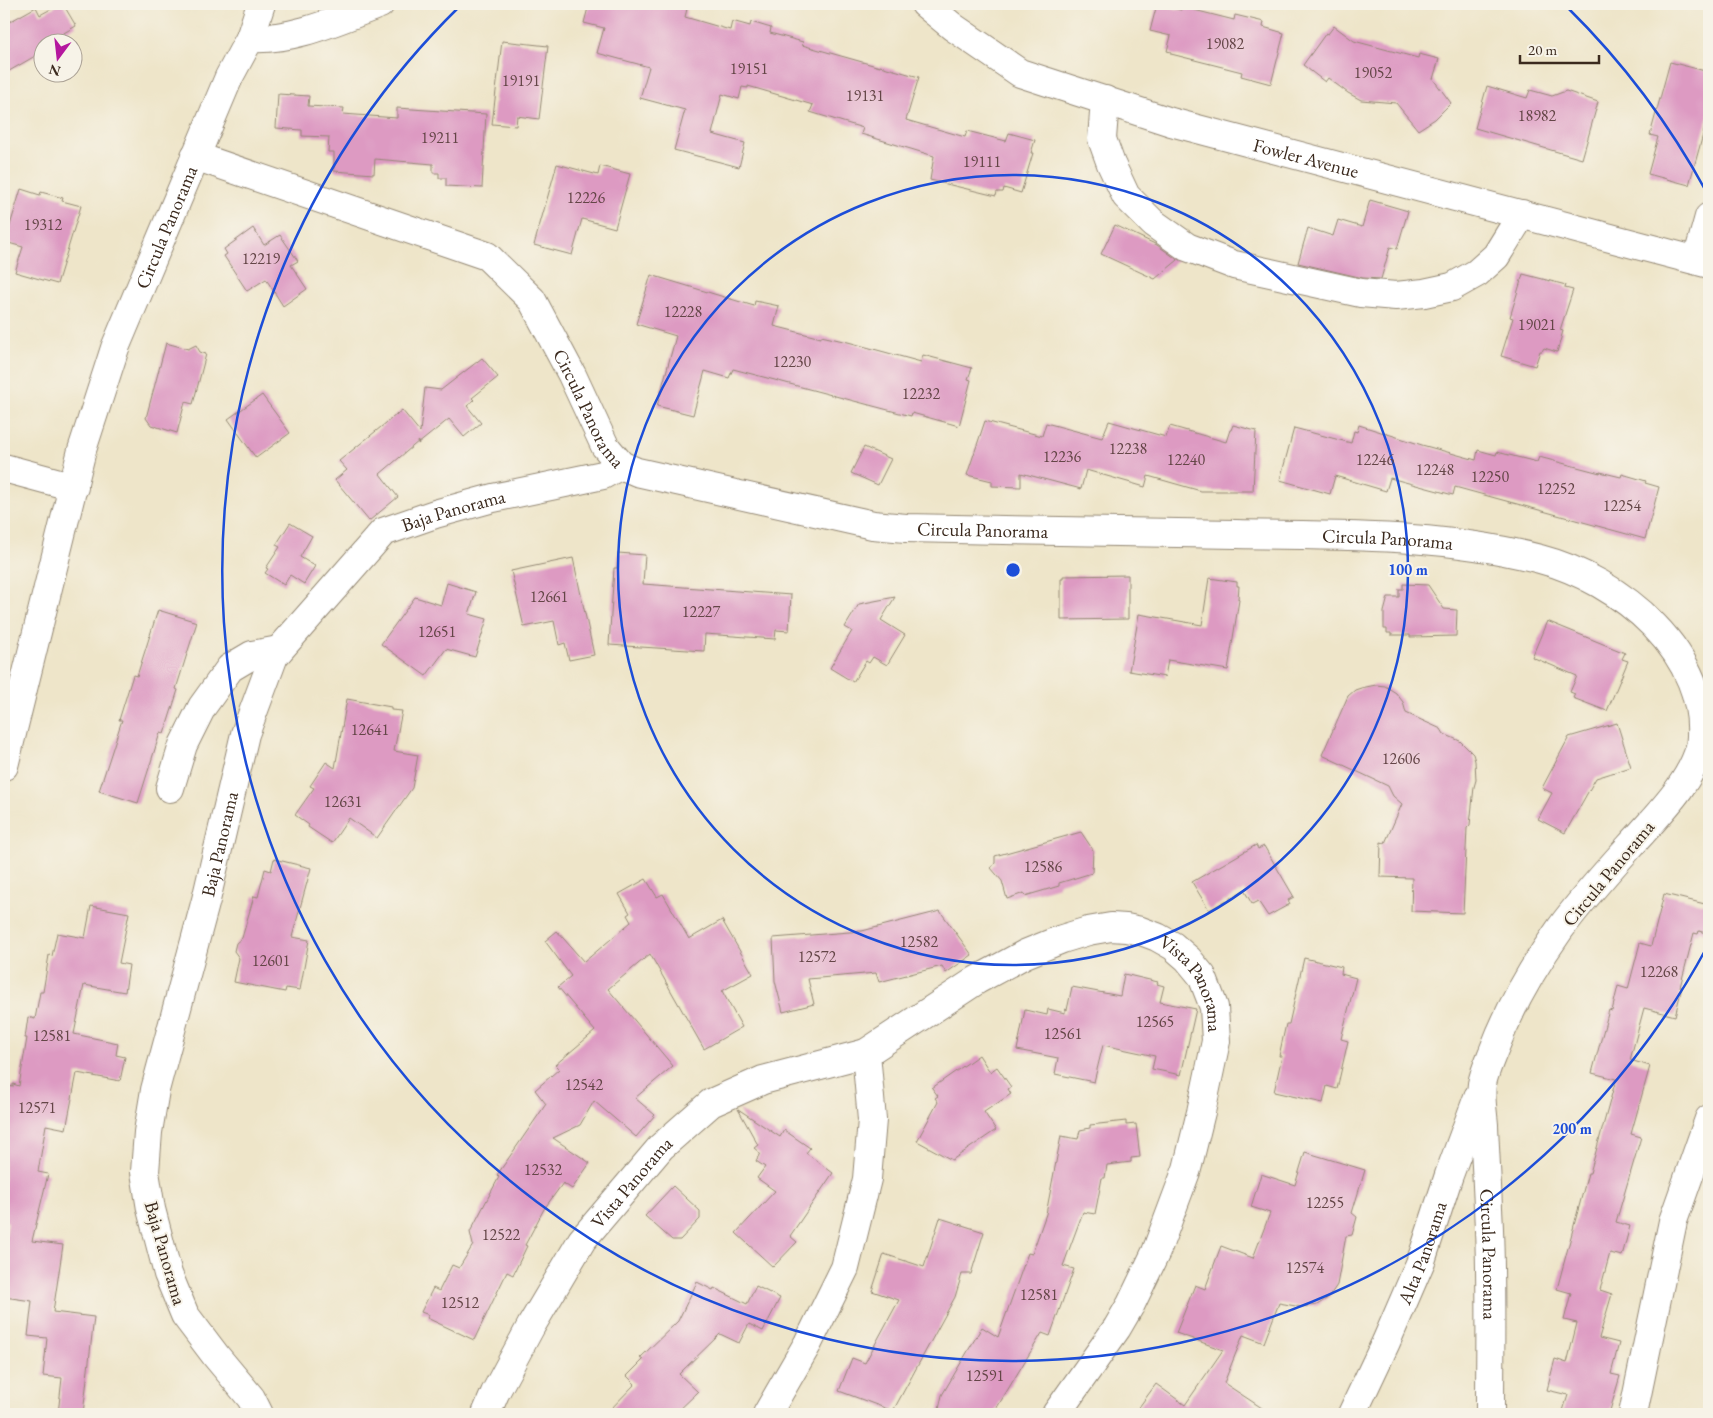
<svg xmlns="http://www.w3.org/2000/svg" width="1713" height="1418" viewBox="0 0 1713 1418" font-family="'EB Garamond',serif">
  <rect width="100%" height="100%" fill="#f7f3e8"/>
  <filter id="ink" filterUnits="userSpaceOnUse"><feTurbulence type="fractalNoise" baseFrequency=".02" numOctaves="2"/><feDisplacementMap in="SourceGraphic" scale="10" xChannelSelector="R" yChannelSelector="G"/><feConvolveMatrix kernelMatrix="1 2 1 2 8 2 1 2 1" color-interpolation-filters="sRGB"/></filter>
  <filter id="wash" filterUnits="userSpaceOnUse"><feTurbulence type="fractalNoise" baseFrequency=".0096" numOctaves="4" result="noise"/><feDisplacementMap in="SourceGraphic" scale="20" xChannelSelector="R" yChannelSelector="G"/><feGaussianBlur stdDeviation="1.12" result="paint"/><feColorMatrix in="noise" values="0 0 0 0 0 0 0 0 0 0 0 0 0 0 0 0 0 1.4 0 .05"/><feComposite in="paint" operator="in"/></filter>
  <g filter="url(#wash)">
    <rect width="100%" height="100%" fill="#eee5c9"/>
    <g id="blocks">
      <path fill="#dd9ac2" d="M60,4H63L76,26L48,42H42V52L4,74V25L36,7L40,15Z
        M589,4H667L687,9L685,17L730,30L732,21L750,26L751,22L771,28L770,33L803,42L802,45L880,67V66L919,77L906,120L965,137L967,131L1006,141L1009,133L1035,140L1031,153H1033L1021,193L1004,188L1003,192H997L996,196L930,180L934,156L861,134L863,128L810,112L813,105L748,86V88L742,87L739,99L722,94L712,134L745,143L739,167L674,150L685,110L640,98L649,67L597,53L604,28L584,23Z
        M1157,4L1181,10L1182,7L1234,20L1235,15L1264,22L1263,27L1284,33L1271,84L1241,76L1242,72L1171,54V52L1167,51L1171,36L1150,31Z
        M1334,26L1354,41L1418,58L1419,54L1439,59L1433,79L1451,103L1435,119L1418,130L1396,103L1361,100L1348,93L1328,78L1325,82L1303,65L1326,33L1328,34Z
        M502,41L548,46L539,119L517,116L516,126L492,124Z
        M1670,62L1709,72V113L1689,185L1648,174L1658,137L1650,135Z
        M1487,86L1527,98L1530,90L1552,96L1566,91L1598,102L1582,159L1475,128Z
        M278,94L309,96L308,106L344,108L343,114L397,118V108L486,114L482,188L446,186V178H439V173H433V164L375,159L374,174L334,171V152H328L329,137L302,136V130L276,128Z
        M557,164L598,175L600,166L630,174L615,228L582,219L572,255L534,245Z
        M21,189L40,195L41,192L63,198L62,201L81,206L57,284L15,272L23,247L5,242Z
        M1370,200L1408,211L1397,249L1390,247L1381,279L1363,278L1298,263L1308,228L1333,236L1338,220L1362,227Z
        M1115,225L1157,245L1178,260L1155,279L1101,254Z
        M253,228L264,245L280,235L298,261L291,265L307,289L283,306L266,279L247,291L224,256L227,254L224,249Z
        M1523,274L1566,285L1565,288L1573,290L1560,330L1563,331L1557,352L1544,348L1542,351H1540L1535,366L1501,356L1513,318L1510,317Z
        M651,275L754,306L755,301L779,306L774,326L821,338V336L848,342L921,362L923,355L972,368L968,379L971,380L959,426L912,413L911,416L733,369L729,378L705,371L693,415L657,406L676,336L636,324Z
        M166,343L188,349L196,345L200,352L206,354L193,404L185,402L177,433L151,425L146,418Z
        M482,358L498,377L472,398L474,400L467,406L481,423L464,437L449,419L418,444L419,441L380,474L398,497L369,521L335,480L347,470L339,461L402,410L420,432L425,388L441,390Z
        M262,395L290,433L256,458L228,419Z
        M985,421L1042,436L1046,423L1102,438L1109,421L1166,437L1170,426L1226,442L1230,430H1231L1233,425L1256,431L1253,491H1201L1148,476L1145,487L1086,470L1081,489L1021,473V487L992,486V481L967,475Z
        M1359,425L1422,445L1476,460L1478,450L1496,455L1497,452L1537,462L1539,457L1600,473V472L1621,477L1622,474L1646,481L1645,483L1659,487L1645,539L1455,487L1453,495L1390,478L1386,491L1335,476L1330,494L1280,480L1294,428L1351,443L1354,431L1357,432Z
        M864,447L891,459L878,485L851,473Z
        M290,523L312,536L300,557L315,566L304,584L290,575L284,585L265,573L268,569L266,568L280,547L276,545Z
        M618,553L645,555L643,584L791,595L789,631L776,630L775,639L705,634L704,651L609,645L614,568H617Z
        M573,558L594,655L569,660L565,643L559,645L554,621L524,627L511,571Z
        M1128,575V619L1061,620V579H1063V576Z
        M1209,578L1237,582V586H1239L1238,599L1239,600L1228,670L1168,660L1165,677L1129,671L1139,614L1202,625Z
        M447,583L476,592L469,614L487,619L475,657L446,649L426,676L381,644L415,597L441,605Z
        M1403,584L1428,585L1444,609L1457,610L1456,636L1410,637V635H1391V633H1387V629H1384V612L1388,597H1399V589H1403Z
        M895,597L881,620L905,635L887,665L873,657L869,663L866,661L853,682L830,668L852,631L845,627L859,604Z
        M158,610L197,622L176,689L178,690L164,734L160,733L138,803L99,791L122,720H119L133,675L137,676Z
        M1547,621L1625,653L1622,659L1628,661L1607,711L1573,698L1575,694L1570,692L1577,676L1532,657Z
        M1376,685L1385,686L1396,693L1403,702L1406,713L1441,729L1444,734L1460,741L1473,754L1475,761L1476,780L1474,787L1470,825L1467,828L1463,913L1411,911L1412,878L1380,877L1381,842L1385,843L1402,804L1393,796L1388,786L1322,755L1348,696L1355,690L1361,688Z
        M347,699L391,707V710L402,711L394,751L418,755L412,788L377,838L349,818L332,843L308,827L309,825L295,815L314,788L310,786L326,762L335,768Z
        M1617,723L1631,767L1596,778L1565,833L1538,819L1552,793L1542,788L1569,737Z
        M1081,832L1093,850L1092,873L1059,883V886L1025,896L1024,893L1007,899L1002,881L991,868L995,863V856Z
        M1256,845L1258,849L1264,846L1294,897L1288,900L1290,904L1268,916L1258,901L1252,904L1244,890L1209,910L1192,882Z
        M274,859L311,868L292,937L309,940L300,990L286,988L285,992L234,982L239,958L234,951L236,943L242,938L254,896L258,897L265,869L271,871Z
        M646,879L657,897L663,894L689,939L722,920L753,974L722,991L742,1027L704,1049L650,954L608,989L673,1066L635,1098L655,1115L636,1137L594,1101L580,1125L553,1138L590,1163L572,1189L563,1183L544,1209L525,1245L527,1246L513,1275L507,1272L474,1340L427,1318L429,1315L421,1312L433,1288L439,1291L452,1265L459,1268L473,1245L470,1232L499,1177L497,1175L546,1104L535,1090L559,1069L555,1065L595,1031L558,987L571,976L545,941L557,931L584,962L631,922L627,915L630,913L619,894Z
        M1664,894L1709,905V934L1699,931L1698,934L1694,933L1680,987H1682L1675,1016L1644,1008L1630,1060L1650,1066L1631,1134L1641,1137L1616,1222L1630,1226L1622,1256L1610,1253L1600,1290L1612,1294L1599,1338L1619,1343L1611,1374L1620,1376L1609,1414H1562L1568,1395L1547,1390L1555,1359L1567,1363L1577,1323L1564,1320L1571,1293L1557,1289L1588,1173H1590L1616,1079L1592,1073L1609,1010L1612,1011L1618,986L1628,989L1640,943L1651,946Z
        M91,906L129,913L119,963L129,965L125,992L84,985L74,1034L118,1043L116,1055L125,1057L120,1081L77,1073L66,1129L46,1125L38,1172L48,1174L32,1241L63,1245L53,1312L94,1317L83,1414H58L62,1378L43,1376L47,1338L28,1336L32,1301L4,1297V1249L8,1222L4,1221V1085L13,1087V1084L19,1086L27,1038H25L28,1017L35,1019L40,992H43L49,955L52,956L57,933L85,938Z
        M940,911L972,955L946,973L942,966L879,982L876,973L808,979L814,1004L783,1012L775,981L773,938L862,931Z
        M1304,958L1342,967L1341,974L1356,978L1341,1039L1348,1041L1337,1089L1327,1086L1323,1103L1274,1092L1282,1056H1279L1286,1024H1289Z
        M1124,974L1158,982L1157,984L1164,986L1160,1002L1196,1009L1181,1075L1152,1069L1155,1056L1103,1045L1094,1082L1055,1074L1058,1058L1017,1050L1025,1010L1047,1015L1048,1009L1065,1013V1009L1067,1010L1072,987L1120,996Z
        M979,1055L990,1072L997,1067L1011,1087L1008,1089L1011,1094L984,1112L996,1130L952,1160L917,1141L938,1102L935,1098L938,1096L932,1088Z
        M738,1109L780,1137L784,1130L810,1148L806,1153L833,1173L790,1236L797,1242L773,1267L736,1233L775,1191L757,1178L765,1167L756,1161L760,1153L754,1148L758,1145Z
        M1126,1121V1125L1136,1124L1140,1157L1131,1158V1162L1107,1165L1105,1178H1102L1095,1214L1083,1212L1063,1266L1074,1269L1050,1336L1042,1333L993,1414H938L942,1395L982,1327L998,1337L1028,1253L1032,1254L1046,1214L1061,1136L1078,1139L1080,1130L1090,1128V1125Z
        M1305,1152L1365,1170L1352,1213L1357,1217L1352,1235L1346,1236L1337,1285L1329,1297L1317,1305L1301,1307L1279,1303L1264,1343L1243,1335L1224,1383L1271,1414H1134L1156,1384L1185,1405L1223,1350L1176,1333L1195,1285L1205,1289L1221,1246L1253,1258L1270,1213L1251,1207L1261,1174L1295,1185Z
        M673,1186L700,1211V1219L680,1240H672L645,1216Z
        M940,1218L984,1232L971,1274H962L955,1297L893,1411L839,1391L852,1358L865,1363L899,1300L872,1291L884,1254L924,1267Z
        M697,1282L713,1290L714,1288L747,1304L756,1286L780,1298L763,1331L749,1324L739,1343L720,1334L679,1374L698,1392L675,1414H606L635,1384L627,1376L643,1360L640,1358L678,1321Z"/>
    </g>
  </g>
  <g filter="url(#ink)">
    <use href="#blocks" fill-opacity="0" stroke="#948874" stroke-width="1"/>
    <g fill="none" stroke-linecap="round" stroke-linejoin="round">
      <g stroke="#948874" stroke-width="30">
        <g id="minor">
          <path id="s1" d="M925,4L953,27L1020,73L1171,122L1709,264"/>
          <path d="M250,38L261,4"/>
          <path d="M1105,100L1102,139L1111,164L1126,196L1153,223L1187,247L1234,265L1361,293L1396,296L1424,293L1452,287L1477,273L1496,256L1522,214"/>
          <path id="s2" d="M195,156L487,256L532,300L572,375L605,446L621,465L637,472L873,525L906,528C1016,530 1126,533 1236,534C1338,536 1441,533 1540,559C1618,579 1713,654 1700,747C1691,781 1663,809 1640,835C1612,866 1584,896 1560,929C1533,967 1509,1009 1493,1052C1489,1062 1484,1073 1482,1084C1480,1097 1483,1112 1484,1125C1485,1152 1487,1180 1488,1208C1492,1276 1490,1346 1490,1414"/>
          <path d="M1697,260L1709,217"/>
          <path d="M4,468L74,487"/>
          <path id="s3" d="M4,766L82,450L115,348L229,77L250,38C294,41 339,19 380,4"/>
          <path d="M170,788L183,745L202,707L230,668L252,655L279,650"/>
          <path id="s4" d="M259,1414L251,1398L216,1356L185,1315L168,1274L151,1209L145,1172L148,1132L155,1090L206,900L245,734L274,656L383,532L435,514L493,498L603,475L621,465"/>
          <path id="s5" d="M486,1414L495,1393L531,1326L582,1240L661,1147L711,1103L763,1080L866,1053L977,980L1025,954L1062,939L1088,931L1111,927L1126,928L1141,931L1157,937L1173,946L1188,959L1202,976L1214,1007L1216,1041L1201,1112L1187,1169L1156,1252L1131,1304L1117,1328L1056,1414"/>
          <path d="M767,1414L808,1343L845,1268L867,1179L872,1120L866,1053"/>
          <path id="s6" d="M1352,1414L1386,1342L1421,1261L1449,1175L1478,1097"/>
          <path d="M1633,1414L1673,1221L1709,1119"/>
        </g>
      </g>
      <use href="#minor" stroke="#fff" stroke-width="28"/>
    </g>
  </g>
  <g fill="none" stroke="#1d4ed8" stroke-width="2.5">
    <circle cx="1013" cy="570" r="395"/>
    <path d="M1707 947A790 790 0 1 1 459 7M1567 7A790 790 0 0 1 1707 193"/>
  </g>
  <g text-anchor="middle" stroke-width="4" stroke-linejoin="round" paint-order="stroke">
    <g font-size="16" fill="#644647">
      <text x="1225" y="49">19082</text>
      <text x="749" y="74">19151</text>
      <text x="1373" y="78">19052</text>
      <text x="521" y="86">19191</text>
      <text x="865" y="101">19131</text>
      <text x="1537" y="121">18982</text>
      <text x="440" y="143">19211</text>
      <text x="982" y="167">19111</text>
      <text x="586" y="203">12226</text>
      <text x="43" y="230">19312</text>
      <text x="261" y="264">12219</text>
      <text x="683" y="317">12228</text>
      <text x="1537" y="330">19021</text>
      <text x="792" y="367">12230</text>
      <text x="921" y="399">12232</text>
      <text x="1128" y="454">12238</text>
      <text x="1062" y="462">12236</text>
      <text x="1186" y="465">12240</text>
      <text x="1375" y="465">12246</text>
      <text x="1435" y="475">12248</text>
      <text x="1490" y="482">12250</text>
      <text x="1556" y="494">12252</text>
      <text x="1622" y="511">12254</text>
      <text x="549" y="602">12661</text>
      <text x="701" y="617">12227</text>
      <text x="437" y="637">12651</text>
      <text x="370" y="735">12641</text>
      <text x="1401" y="764">12606</text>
      <text x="343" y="807">12631</text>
      <text x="1043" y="872">12586</text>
      <text x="919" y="947">12582</text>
      <text x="817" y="962">12572</text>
      <text x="271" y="966">12601</text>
      <text x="1659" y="977">12268</text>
      <text x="1155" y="1027">12565</text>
      <text x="1063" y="1039">12561</text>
      <text x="52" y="1041">12581</text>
      <text x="584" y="1090">12542</text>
      <text x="37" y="1113">12571</text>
      <text x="543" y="1175">12532</text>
      <text x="1325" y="1208">12255</text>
      <text x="501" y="1240">12522</text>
      <text x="1305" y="1273">12574</text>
      <text x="1039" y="1300">12581</text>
      <text x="460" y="1308">12512</text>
      <text x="985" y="1381">12591</text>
    </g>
    <g font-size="19" fill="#3b2a1e" stroke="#f7f3e8">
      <text dy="7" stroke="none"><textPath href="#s1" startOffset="416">Fowler Avenue</textPath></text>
      <text dy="7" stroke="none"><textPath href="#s3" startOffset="564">Circula Panorama</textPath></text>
      <text dy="7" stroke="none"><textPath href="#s2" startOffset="494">Circula Panorama</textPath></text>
      <text dy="7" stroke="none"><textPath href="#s4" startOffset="1045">Baja Panorama</textPath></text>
      <text dy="7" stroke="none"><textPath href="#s2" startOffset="929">Circula Panorama</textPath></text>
      <text dy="7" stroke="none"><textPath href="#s2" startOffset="1334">Circula Panorama</textPath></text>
      <text dy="7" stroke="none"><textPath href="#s4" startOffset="610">Baja Panorama</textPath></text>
      <text transform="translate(1608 873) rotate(-50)" y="7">Circula Panorama</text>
      <text dy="7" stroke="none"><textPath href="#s5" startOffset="938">Vista Panorama</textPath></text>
      <text dy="7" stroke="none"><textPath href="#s5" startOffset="275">Vista Panorama</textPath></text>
      <text dy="7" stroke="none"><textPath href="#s6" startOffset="176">Alta Panorama</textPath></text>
      <text transform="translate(166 1253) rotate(74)" y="7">Baja Panorama</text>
      <text dy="7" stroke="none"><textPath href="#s2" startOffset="2332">Circula Panorama</textPath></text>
    </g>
  </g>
  <circle cx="1013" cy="570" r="8" fill="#1d4ed8" stroke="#f7f3e8" stroke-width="2.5"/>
  <g font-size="15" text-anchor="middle" font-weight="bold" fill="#1d4ed8" stroke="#f7f3e8" stroke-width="4" stroke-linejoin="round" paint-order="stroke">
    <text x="1408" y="575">100 m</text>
    <text x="1572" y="1134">200 m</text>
  </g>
  <rect width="1713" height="1418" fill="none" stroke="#f7f3e8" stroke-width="20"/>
  <g transform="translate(58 58) rotate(195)"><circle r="24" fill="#f7f3e8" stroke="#aca397"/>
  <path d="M0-4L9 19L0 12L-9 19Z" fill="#b5179e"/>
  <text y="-8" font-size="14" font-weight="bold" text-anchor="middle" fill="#3b2a1e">N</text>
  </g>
  <path d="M1520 55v8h79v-8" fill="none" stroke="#3b2a1e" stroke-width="2.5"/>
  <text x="1528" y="55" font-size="15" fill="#3b2a1e" stroke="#f7f3e8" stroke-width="4" paint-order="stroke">20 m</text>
</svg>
